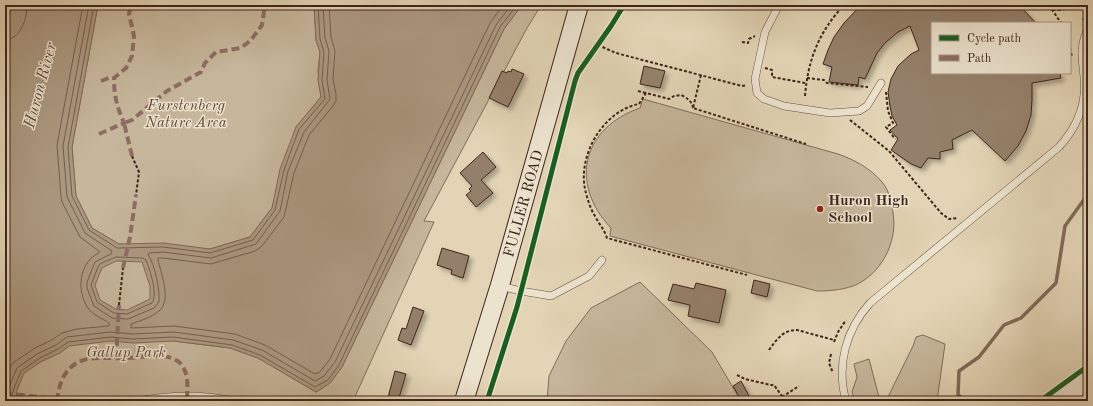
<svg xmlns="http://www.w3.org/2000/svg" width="1093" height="406" viewBox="0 0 1093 406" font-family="'Old Standard TT',serif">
  <defs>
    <filter id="shadow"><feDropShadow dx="3.5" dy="3.5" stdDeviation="2" flood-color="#0004"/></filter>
  </defs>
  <rect width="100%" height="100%" fill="#e2d4b5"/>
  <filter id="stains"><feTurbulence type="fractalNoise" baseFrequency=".005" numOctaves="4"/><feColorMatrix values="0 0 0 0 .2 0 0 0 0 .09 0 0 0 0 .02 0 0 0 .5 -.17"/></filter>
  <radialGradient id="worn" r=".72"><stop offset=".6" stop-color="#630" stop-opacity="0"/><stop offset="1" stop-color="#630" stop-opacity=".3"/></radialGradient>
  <path fill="#c6b69b" stroke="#826d5a" d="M98,5H314L316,40L320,52L318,71L321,97L296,127L272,208L250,237L210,249L119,244L92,228L76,196L72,147Z
    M522,5H541L526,30L424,221L434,222L353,401H5V388L17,390C19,385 21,376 25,372C37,361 56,357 69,346L75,244L163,259L173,341L230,348L258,358L316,392L330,383L342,367L504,29Z
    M643,99L838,154C855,160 870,168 882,182C889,190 892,203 893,213C898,242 881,275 853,286C841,290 829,291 817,291L610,236L611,228C569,184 582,128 640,108Z
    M640,282L712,352L741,401H547L549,376L566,341L591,308Z
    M923,335L945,344L937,401H886L913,346L916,337Z
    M869,359L879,397L866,401H855L852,392L857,377L854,364Z"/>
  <path fill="#ab9880" stroke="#806a57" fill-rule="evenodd" d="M12,5H98L72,147L76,196L92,228L119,244L164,243L210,249L250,237L272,208L280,169L296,127L321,97L318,80L320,52L316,40L314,5H522L504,29L342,367L330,383L316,392L258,358L230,348L173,341L133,343L111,341L69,346L60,353L42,361L24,373L17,390L16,401H5V31ZM116,261L142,262L150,286V299L127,310L116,309L100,300L95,285L102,268Z"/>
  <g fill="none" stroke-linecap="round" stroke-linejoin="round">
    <path stroke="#755e4d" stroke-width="1" d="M89,5L63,146L67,197L85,233L112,251L111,254L95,262L87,282V288L94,306L112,318L128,319L154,308L159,302C160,291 155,264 148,255L149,253L163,252L211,258L256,244L280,211L288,171L304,132L330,99L327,80L329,51L325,38L323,5
      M94,5L68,147L72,196L89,230L117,248L163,247L210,253L253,240L275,210L284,170L299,129L325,99L322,80L324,52L320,39L318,5
      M329,5L331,37L335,51L333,79L336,94V101L333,106L309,135L294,173L284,217L262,246L255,251L211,264L163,258H158V260C161,274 172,300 159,311C152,317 140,321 131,324V328L174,326L235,334L265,345L315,374L320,372L330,359L490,23L503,5
      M5,40C21,39 27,19 27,5
      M116,257L142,258L146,260C150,270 158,294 152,303L127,314L114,313L97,302L91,285L98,267L100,264Z
      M5,380L10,367L14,362L35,348L52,340L62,333L77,329L108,326L110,325L109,323C103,319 93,315 88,308C76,291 79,262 99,253V251L80,237L62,202L61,197L57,145L83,5
      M7,396L9,387L17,368L37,354L56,345L67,337L110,332L133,334L174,332L233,340L262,350L315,381L324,376L335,362L496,25L511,5
      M12,396L14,388L21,371L40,358L58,349L68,342L111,337L133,339L173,337L232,345L260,355L315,387L328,380L339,365L500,27L517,5"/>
    <path stroke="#806a57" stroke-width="3.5" d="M966,401L958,395L959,371L979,357L1004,325L1021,318L1056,283L1065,226L1088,194"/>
  </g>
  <path fill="#94806b" stroke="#3f241a" filter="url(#shadow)" d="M861,5H1019L1036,23H932V73H1060L1061,78L1032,83V100L1031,115L1026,131L1018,146L1005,161L972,130L952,140L953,149L940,152V159L928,158L921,168L911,164L891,150L898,139L890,130L897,125L892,116L890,106L888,92L891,79L898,66L911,54L919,50L910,26L898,32L885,43L877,53L865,79L859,77L858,85L829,82L832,67L823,64L828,50L834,37L844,23Z
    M644,66L665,71L660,88L640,84Z
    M512,69L524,74L508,107L489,98L502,71L507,73L508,71L511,72Z
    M483,152L496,167L481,180L493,193L476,207L466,195L471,191L469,189L472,186L460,173Z
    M442,248L469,256L463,278L451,274L452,270L437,265Z
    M754,280L770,284L767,297L751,293Z
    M696,283L726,290L719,323L688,316L690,305L668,300L673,284L694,289Z
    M413,307L424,311L411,345L398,340L402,328L406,329Z
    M395,371L406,374L398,401H387Z
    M741,381L749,396L741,400L733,386Z"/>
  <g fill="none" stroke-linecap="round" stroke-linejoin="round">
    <g stroke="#685041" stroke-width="8">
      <path id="lane" d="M779,5L765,32L755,79L757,93L764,99L784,106L830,113L859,111L867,106L881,83
        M500,286L521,291L551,296L589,276L602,260
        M5,400L17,401
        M137,401C171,395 199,394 233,401
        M846,401C836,365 846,330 870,303L1059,147C1078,126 1087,104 1084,77C1082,55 1079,50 1088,28"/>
    </g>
    <g stroke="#3f241a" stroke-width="20">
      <g id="secondary">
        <path id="s1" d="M464,401L500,285L579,5"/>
        <path d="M1059,401L1088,380"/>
      </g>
    </g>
    <path stroke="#3f241a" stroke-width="2" stroke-dasharray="3 2" stroke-linecap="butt" d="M750,5L762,9L763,5
      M1049,5L1061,23
      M1053,9C1061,12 1068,8 1076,5
      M1083,20L1088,11
      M742,42L748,43L749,39L755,36
      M598,45L616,53L742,86L747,85
      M1070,48L1072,57
      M765,68L772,70V77L805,83
      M701,75L693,108L806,144
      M807,78L824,80L827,83L868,87
      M638,91L646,93
      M886,92L888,111L893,123L886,127L895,139
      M805,96C808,59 819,32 844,5
      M693,108C692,101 687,98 681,95L674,96L669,99L646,93L639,104C602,111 576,158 586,193C588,201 591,210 595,216C599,224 604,229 607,238L747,275
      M850,120L889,151L941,213L949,219L958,218
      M132,156L139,172L136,195
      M119,305L123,268
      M834,342L838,332L846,320
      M769,350C777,339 783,330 797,330L834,340
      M831,354L829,363L833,373
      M737,375L745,379L771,385H774L784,399
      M782,397L799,386"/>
    <use href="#lane" stroke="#ece3cf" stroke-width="7"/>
    <use href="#secondary" stroke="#ece3cf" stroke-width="18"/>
    <path stroke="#8d6e63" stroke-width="4" stroke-dasharray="8 4" stroke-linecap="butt" d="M101,81L109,78H114
      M99,134L124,123C117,107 114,96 114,78L126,68L132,56L134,36L129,14L131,5
      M132,156L124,123L132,120L167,91L201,72L205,63L216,52L241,48L251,40L262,25L265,5
      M123,268L130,237L136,195
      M116,358L119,305
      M5,393L57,399
      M57,401C59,386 62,373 75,364C88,355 109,359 124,358C137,358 150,355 163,356C169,357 176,359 180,363C190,374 187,388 187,401"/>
    <g stroke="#ece3cf" stroke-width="8">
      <path id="cycleway" d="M487,401L517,307L575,81L578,73L611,26L624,5
        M1040,401L1088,366"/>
    </g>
    <use href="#cycleway" stroke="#1b5e20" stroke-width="5"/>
  </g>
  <circle fill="#8f2418" stroke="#ece3cf" stroke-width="1.5" cx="820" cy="209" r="4"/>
  <g text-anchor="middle" stroke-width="3" stroke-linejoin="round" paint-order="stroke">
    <g font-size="15" font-style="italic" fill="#61483a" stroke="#ece3cf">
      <text x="186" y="110">Furstenberg<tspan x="186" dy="17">Nature Area</tspan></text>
      <text x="126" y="357">Gallup Park</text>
    </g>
    <g font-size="15" font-weight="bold" fill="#3f241a" stroke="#ece3cf" text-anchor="start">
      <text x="828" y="205">Huron High<tspan x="828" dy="17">School</tspan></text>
    </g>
    <g font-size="15" fill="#3f241a" stroke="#ece3cf">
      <text dy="5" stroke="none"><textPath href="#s1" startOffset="206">FULLER ROAD</textPath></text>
    </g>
    <g font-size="16" font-style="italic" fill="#5f4739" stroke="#ece3cf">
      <text transform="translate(39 85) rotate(-75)" y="6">Huron River</text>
    </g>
  </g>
  <rect width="1093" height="406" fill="none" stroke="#e2d4b5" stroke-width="20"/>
  <rect x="6" y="6" width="1081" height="394" fill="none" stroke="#3f241a" stroke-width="2"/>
  <rect x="10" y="10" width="1073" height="386" fill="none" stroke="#3f241a"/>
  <rect x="931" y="22" width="140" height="52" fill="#ece3cf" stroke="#a79787"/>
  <rect x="939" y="35" width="20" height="6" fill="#1b5e20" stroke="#a79787"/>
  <text x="967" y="42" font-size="12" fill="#3f241a">Cycle path</text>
  <rect x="939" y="55" width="20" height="6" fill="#8d6e63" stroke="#a79787"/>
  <text x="967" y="62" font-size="12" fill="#3f241a">Path</text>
  <rect width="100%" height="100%" filter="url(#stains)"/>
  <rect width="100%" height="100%" fill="url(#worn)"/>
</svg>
